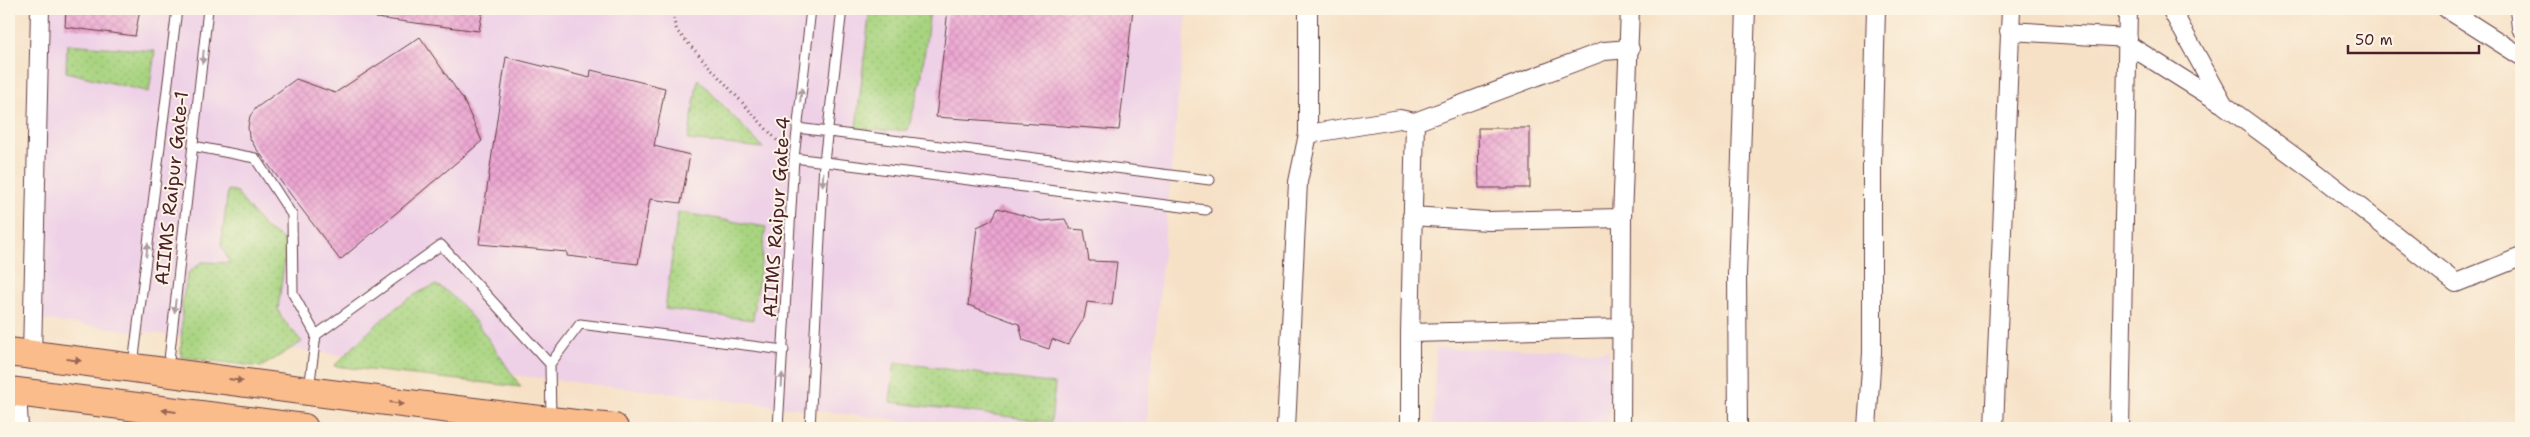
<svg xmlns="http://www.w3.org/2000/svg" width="2530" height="437" viewBox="0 0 2530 437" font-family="'Shantell Sans',sans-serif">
  <defs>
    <pattern id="grass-dots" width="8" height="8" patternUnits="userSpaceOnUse" patternTransform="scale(1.25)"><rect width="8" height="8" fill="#a8d480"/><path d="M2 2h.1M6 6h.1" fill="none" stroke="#92b66f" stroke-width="1.8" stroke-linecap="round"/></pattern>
    <pattern id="building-cross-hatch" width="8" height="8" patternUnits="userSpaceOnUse" patternTransform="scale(1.25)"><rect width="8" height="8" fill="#eca6d2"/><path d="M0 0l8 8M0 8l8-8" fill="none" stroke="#cc8eb4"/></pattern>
  </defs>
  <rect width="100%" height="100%" fill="#fcf5e5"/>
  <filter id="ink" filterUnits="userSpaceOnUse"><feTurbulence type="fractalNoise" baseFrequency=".02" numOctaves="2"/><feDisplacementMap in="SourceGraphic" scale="10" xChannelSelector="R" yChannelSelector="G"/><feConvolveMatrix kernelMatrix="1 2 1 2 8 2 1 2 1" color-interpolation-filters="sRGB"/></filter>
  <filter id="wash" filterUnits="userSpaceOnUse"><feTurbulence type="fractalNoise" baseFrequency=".0096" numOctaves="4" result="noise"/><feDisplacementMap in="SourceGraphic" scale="20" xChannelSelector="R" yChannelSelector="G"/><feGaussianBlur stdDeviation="1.12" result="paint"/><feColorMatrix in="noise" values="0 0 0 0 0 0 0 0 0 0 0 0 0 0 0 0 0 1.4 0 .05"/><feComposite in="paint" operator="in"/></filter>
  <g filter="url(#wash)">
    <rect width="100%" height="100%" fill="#f6e1c6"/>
    <path fill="#eed0e7" d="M44,9H1187L1146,428H967L33,319Z
      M1436,348L1609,351V428H1433Z"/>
    <path fill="url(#grass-dots)" stroke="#797a56" d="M870,9H930L921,81L908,130L885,131L856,128Z
      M67,44L155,51L149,92L66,72Z
      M698,79L763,148L688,140Z
      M228,190L235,191L265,228L287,242L278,309L281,317L302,342L261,367L181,357L182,302L188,273L202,262L230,263L221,245Z
      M678,212L766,227L753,320L665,309Z
      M436,285C466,299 500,358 521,387L334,366C365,337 396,299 436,285Z
      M895,362L1055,384L1051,422L890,402Z"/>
    <g id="blocks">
      <path fill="url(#building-cross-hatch)" d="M66,9H140L135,36L65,27Z
        M377,9H483L479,31L376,18Z
        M948,9H1133L1119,130L936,117Z
        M420,37L463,99L482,141L340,260L255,147L249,137L248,127L250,116L256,108L296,79L335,93Z
        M506,57L590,78L591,70L665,88L654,146L690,155L681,203L650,199L638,264L567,256V252L479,244Z
        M1478,128H1530V188H1479Z
        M998,208L1042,221L1065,219L1070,229L1084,230L1089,261L1117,262L1112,305L1087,302L1084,318L1068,345L1052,339L1049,349L1023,340L1019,324L968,305L977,227L992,220Z"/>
    </g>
  </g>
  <g filter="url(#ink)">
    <use href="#blocks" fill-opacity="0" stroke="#643c42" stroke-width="1"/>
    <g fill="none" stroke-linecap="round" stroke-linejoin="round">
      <g stroke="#643c42" stroke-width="11">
        <path id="service" d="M797,128L1210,180
          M193,146L255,158L292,215L293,294L316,335
          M794,158L1206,210
          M550,364L580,324L784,350
          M133,365L177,9
          M168,369L208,9
          M309,389L316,335L441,245L550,364L551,419
          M778,428L794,158L811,9
          M810,428L824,162L842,9"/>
      </g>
      <g stroke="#643c42" stroke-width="20">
        <path id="minor" d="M2171,9L2224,105L2318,174L2456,283L2521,257
          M2447,9L2521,56
          M2519,9L2521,28
          M2009,31L2128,38
          M2127,44L2221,103
          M1308,134L1400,119L1415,122L1604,51L1630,49
          M1412,216L1488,221L1622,218
          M1410,333L1622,328
          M32,355L40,9
          M17,392L19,428
          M1286,428L1298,182L1308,134V9
          M1410,428V333L1415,122
          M1621,428L1622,218L1630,9
          M1738,428L1737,275L1746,9
          M1867,428L1872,353V163L1876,9
          M1994,428L2011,9
          M2120,428L2128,9"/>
      </g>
      <g stroke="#643c42" stroke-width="30">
        <path id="primary" d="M9,352C210,377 412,407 614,428
          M9,391L304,428"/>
      </g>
      <path stroke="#643c42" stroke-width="3" stroke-dasharray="1 4" stroke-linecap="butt" d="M670,9L677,31L782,146"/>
      <use href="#service" stroke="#fff" stroke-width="9"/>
      <use href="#minor" stroke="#fff" stroke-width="18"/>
      <use href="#primary" stroke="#f9bc8a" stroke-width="28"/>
    </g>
    <defs><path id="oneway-solid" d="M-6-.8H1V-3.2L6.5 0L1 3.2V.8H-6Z" transform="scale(1.25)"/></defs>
    <g fill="#ae9aa0">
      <use href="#oneway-solid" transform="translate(203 57) rotate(96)"/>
      <use href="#oneway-solid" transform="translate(801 95) rotate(-83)"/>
      <use href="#oneway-solid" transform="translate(823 179) rotate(93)"/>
      <use href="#oneway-solid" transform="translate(147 250) rotate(-83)"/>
      <use href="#oneway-solid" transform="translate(175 306) rotate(96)"/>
      <use href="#oneway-solid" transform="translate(782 380) rotate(-87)"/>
    </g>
    <g fill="#996656">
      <use href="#oneway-solid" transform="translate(74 360) rotate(7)"/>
      <use href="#oneway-solid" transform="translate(236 380) rotate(8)"/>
      <use href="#oneway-solid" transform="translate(397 403) rotate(8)"/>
      <use href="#oneway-solid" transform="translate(169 411) rotate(-173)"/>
    </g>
  </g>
  <g text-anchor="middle" stroke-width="4" stroke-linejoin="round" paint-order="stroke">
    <g font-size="19" fill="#4a1f2b" stroke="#fcf5e5">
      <text transform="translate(171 188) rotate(-84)" y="7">AIIMS Raipur Gate-1</text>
      <text transform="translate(776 217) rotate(-86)" y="7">AIIMS Raipur Gate-4</text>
    </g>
  </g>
  <rect width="2530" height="437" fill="none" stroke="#fcf5e5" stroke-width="30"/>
  <path d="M2348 45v8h131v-8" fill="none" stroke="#4a1f2b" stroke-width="2.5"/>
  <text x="2355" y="45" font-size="15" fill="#4a1f2b" stroke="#fcf5e5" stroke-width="4" paint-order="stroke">50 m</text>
</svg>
